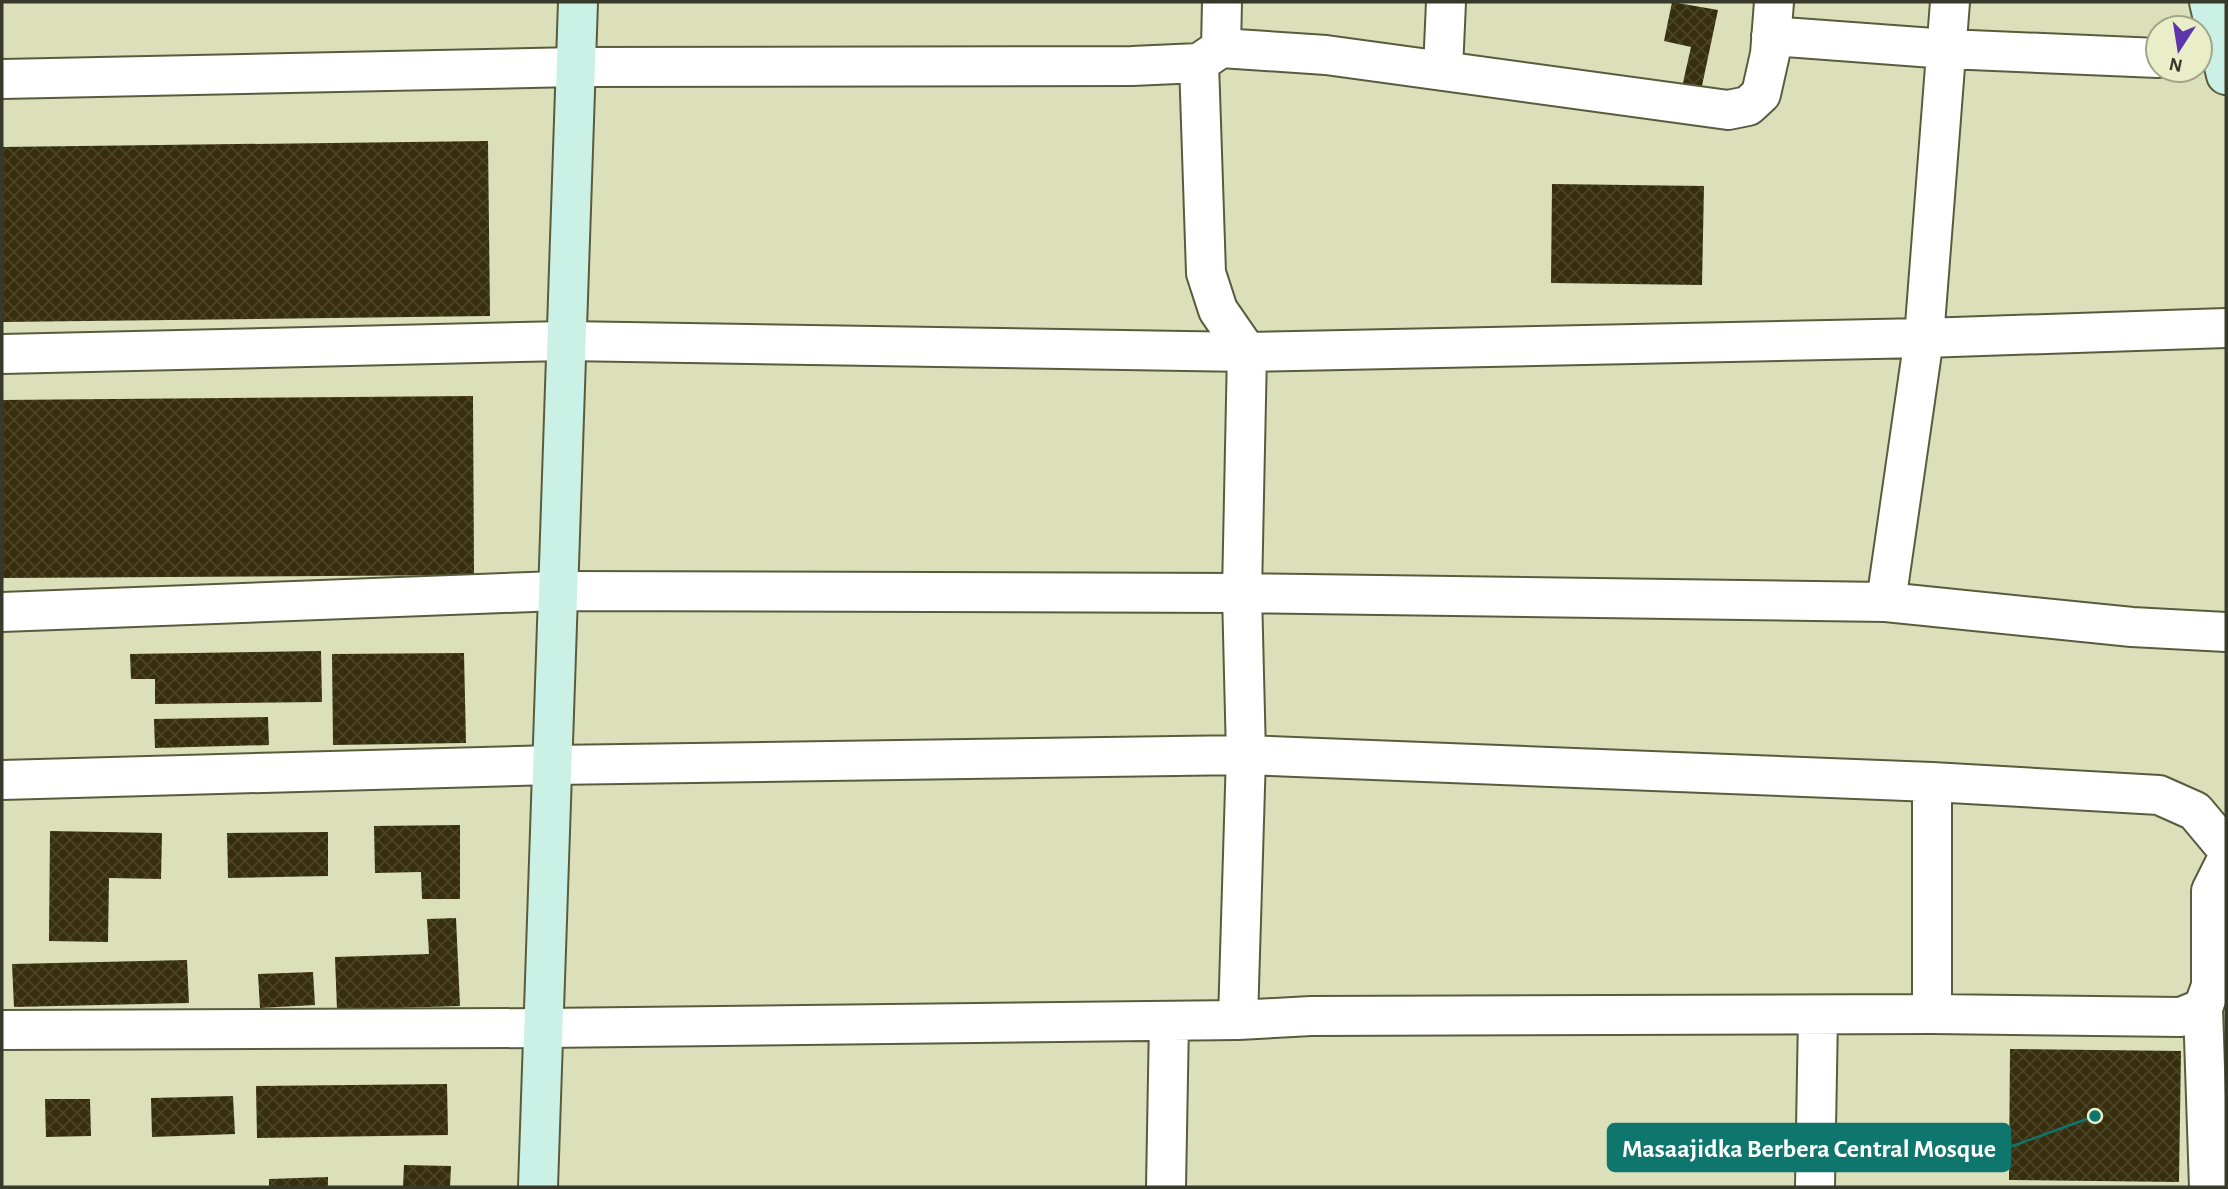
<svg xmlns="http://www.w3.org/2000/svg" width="2228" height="1189" viewBox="0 0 2228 1189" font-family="'Alegreya Sans',sans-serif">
  <defs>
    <pattern id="building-cross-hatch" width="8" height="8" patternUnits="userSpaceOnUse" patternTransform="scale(1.75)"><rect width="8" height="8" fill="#372e0d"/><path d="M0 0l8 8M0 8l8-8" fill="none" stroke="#4c4428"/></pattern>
  </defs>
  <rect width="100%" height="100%" fill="#dbe0bb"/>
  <path fill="url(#building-cross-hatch)" d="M1672,2L1718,10L1699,100L1680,96L1691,47L1664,41Z
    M488,141L490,316L2,322V147Z
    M1552,184L1704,186L1702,285L1551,283Z
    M473,396L474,575L2,578V400Z
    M321,651L322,702L155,704V679H131L130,654Z
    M464,653L466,743L333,745L332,654Z
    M268,717L269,745L155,748L154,719Z
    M460,825V899H422L421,872L375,873L374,826Z
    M50,831L162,833L161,879L109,878L108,942L49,941Z
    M328,832V876L228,878L227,833Z
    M456,918L460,1006L337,1010L335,957L429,954L427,919Z
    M187,960L189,1003L14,1007L12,964Z
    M313,972L315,1005L260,1008L258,974Z
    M2010,1049L2181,1051L2179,1182L2009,1180Z
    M447,1084L448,1135L257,1138L256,1086Z
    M233,1096L235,1134L152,1137L151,1098Z
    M45,1099H90L91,1136L46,1137Z
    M404,1165L451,1166L450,1187H403Z
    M328,1177V1187H269V1179Z"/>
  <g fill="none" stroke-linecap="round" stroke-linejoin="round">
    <g stroke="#595c3c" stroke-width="42">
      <path id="street" d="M1771,36L1947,49L2158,58
        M1221,48L1326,55L1728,110L1748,106L1761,94L1770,54L1774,2
        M1199,63L1206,273L1218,310L1247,352L1242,593L1246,755L1238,1020
        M1443,70L1446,2
        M2,79L576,67L1132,66L1199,63L1221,48L1222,2
        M2,354L566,341L1247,352L1924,338L2226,328
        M1886,602L1924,338L1950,2
        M2,612L558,591L1242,593L1886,602L2132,627L2226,632
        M2,780L552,765L1246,755L1932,782L2159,795L2195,811L2226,848
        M1932,782V1014
        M2203,1008L2209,1187
        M2,1030L543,1028L1238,1020L1311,1016L1932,1014L2181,1017L2203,1008L2211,986V891L2226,861
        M1166,1187L1169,1021
        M1815,1187L1818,1015"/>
    </g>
    <g stroke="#595c3c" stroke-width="42">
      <path id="secondary" d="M2209,2L2226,75
        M538,1187L578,2"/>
    </g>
    <use href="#street" stroke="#fff" stroke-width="38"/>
    <use href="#secondary" stroke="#cbf1e7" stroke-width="38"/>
  </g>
  <path fill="none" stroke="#0f766e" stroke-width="2.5" d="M2095 1116L2010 1147"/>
  <circle fill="#0f766e" stroke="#e9eec8" stroke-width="2.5" cx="2095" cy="1116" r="7"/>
  <rect fill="#0f766e" stroke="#0f766e" stroke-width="2.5" x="1608" y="1124" width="402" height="47" rx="7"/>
  <g font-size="26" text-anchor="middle" font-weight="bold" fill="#fff">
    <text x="1809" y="1157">Masaajidka Berbera Central Mosque</text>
  </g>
  <rect width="2228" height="1189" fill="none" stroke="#37392a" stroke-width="7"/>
  <g transform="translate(2179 49) rotate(192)"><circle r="33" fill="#e9eec8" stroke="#a2a689" stroke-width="2"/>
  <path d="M0-5L12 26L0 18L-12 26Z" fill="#5e35ad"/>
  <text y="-10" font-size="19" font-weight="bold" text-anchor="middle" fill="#37392a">N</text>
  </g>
</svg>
